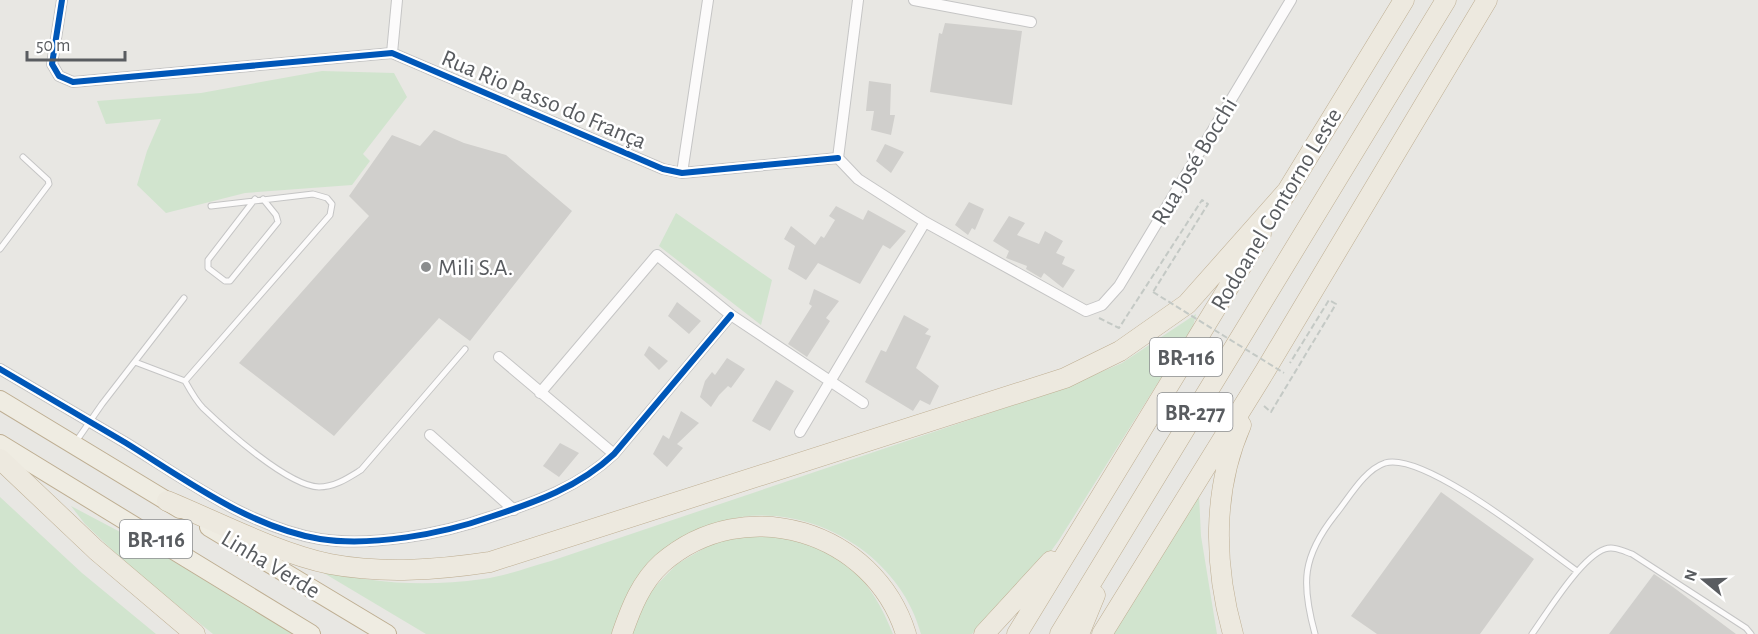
<svg xmlns="http://www.w3.org/2000/svg" width="1758" height="634" viewBox="0 0 1758 634" font-family="'Alegreya Sans',sans-serif">
  <rect width="100%" height="100%" fill="#e8e7e3"/>
  <path fill="#d1e4ce" d="M322,71L394,73L407,97L363,154L370,161L352,185L245,193L166,213L137,185L147,151L161,119L106,124L97,101L201,93Z
    M676,213L772,280L761,325L659,246Z
    M1196,314L1193,327L1059,540L1046,558L972,634H921C901,558 818,506 741,517C726,520 707,524 694,533C686,538 679,550 674,558C654,583 635,609 616,634H426L317,569C374,584 424,587 483,579C506,576 529,567 551,561L1064,388L1122,363Z
    M1199,495L1201,536L1217,634H1113Z
    M0,497L82,573L156,634H0Z
    M71,506L160,553L293,634H213L132,569L85,524Z
    M742,534C754,534 768,533 780,535C840,543 872,581 893,634H632L644,598L677,564L708,546Z"/>
  <path fill="#d0cfcc" d="M945,23L1022,31L1012,105L930,92L939,33L942,34Z
    M869,81L891,84L890,115H895L891,135L871,130L874,111H866Z
    M434,130L464,143L506,155L572,211L470,341L439,318L334,436L239,363L369,216L349,196L392,135L420,146Z
    M885,144L904,152L891,173L876,161Z
    M969,202L984,209L975,230L972,228L968,235L955,225Z
    M836,206L863,220L868,210L906,231L890,249L883,245L860,284L818,263L806,280L788,269L795,246L784,239L791,226L815,245L821,236L824,238L835,220L829,216Z
    M1009,216L1025,223L1017,235L1039,244L1045,231L1063,241L1056,253L1065,257L1062,264L1075,270L1063,288L1044,273L1041,278L1026,269L1027,266L1006,258L1009,251L993,241Z
    M814,289L839,301L826,318L830,321L807,357L788,344L812,306L809,304Z
    M677,302L701,321L689,334L668,316Z
    M904,315L929,329L925,334L931,336L916,368L939,386L930,405L920,400L913,411L865,382L881,350L886,352Z
    M649,346L668,361L659,370L644,355Z
    M727,358L745,369L731,388L728,386L719,395L711,407L700,397L705,381L712,372L715,375Z
    M776,380L794,391L770,431L752,421Z
    M681,411L699,423L677,444L683,448L667,467L653,454L663,435L669,439Z
    M560,443L579,453L559,477L543,466Z
    M1441,492L1534,559L1480,634H1377L1351,616Z
    M1654,574L1673,587L1736,634H1609Z"/>
  <g fill="none" stroke-linecap="round" stroke-linejoin="round">
    <g stroke="#c5c5c5" stroke-width="7">
      <path id="service" d="M255,199L208,260V268L225,281H230L278,222L276,215L263,199
        M0,249L49,184L48,180L23,157
        M135,362L185,381L330,215L332,204L327,198L313,194L211,206
        M185,381C190,390 196,401 203,408C226,430 288,486 319,487C335,487 348,478 361,470L465,349
        M75,443L102,404L184,298
        M1315,634C1301,583 1302,557 1335,515C1349,498 1364,470 1385,463C1424,451 1543,547 1577,571
        M1532,634C1547,613 1581,557 1605,549C1614,546 1623,551 1632,554L1746,628L1751,634"/>
    </g>
    <g stroke="#c5c5c5" stroke-width="12">
      <path id="minor" d="M62,0L52,64L59,76L73,82L392,53L663,169L682,173L838,158
        M914,0L1031,22
        M392,53L397,0
        M838,158L858,179L925,222L1086,311L1102,305L1119,286L1291,0
        M838,158L858,0
        M682,173L708,0
        M499,357L614,454
        M0,369C42,394 84,418 126,443C186,480 249,527 320,539C371,547 442,534 490,517C536,502 579,487 614,454L731,315
        M540,393L657,255L731,315L863,403
        M800,432L925,222
        M430,435L514,510"/>
    </g>
    <g stroke="#beae92" stroke-width="20">
      <path id="trunk" d="M0,400L180,509
        M0,444L311,634
        M209,527L387,634"/>
    </g>
    <g stroke="#beae92" stroke-width="21">
      <path id="motorway" d="M1281,201L1404,0
        M0,459L96,550L195,634
        M167,501C218,522 277,553 330,564C383,574 437,570 490,562L1065,378L1120,351L1187,304L1288,190
        M622,634C631,608 641,582 662,563C745,491 874,531 906,634
        M984,634L1051,561
        M1017,634L1261,234
        M1060,634L1446,0
        M1079,634L1095,595
        M1102,634L1265,371L1487,0
        M1233,634C1214,566 1212,491 1241,425"/>
    </g>
    <path stroke="#c4c9c5" stroke-width="2" stroke-dasharray="6 3" stroke-linecap="butt" d="M1099,318L1119,328L1202,200L1208,204L1153,292
      M1264,406L1271,412L1336,304L1329,300L1290,363"/>
    <use href="#service" stroke="#fcfbfb" stroke-width="5"/>
    <use href="#minor" stroke="#fcfbfb" stroke-width="10"/>
    <use href="#trunk" stroke="#efece2" stroke-width="18"/>
    <use href="#motorway" stroke="#ede9df" stroke-width="20"/>
    <path stroke="#c4c9c5" stroke-width="2" stroke-dasharray="6 3" stroke-linecap="butt" d="M1153,292L1284,373"/>
    <g stroke="#fff" stroke-width="10">
      <path id="cycleway" d="M62,0L52,64L59,76L73,82L392,53L663,169L682,173L838,158
        M0,369C42,394 84,418 126,443C186,480 249,527 320,539C371,547 442,534 490,517C536,502 579,487 614,454L731,315"/>
    </g>
    <use href="#cycleway" stroke="#0057b8" stroke-width="6"/>
  </g>
  <circle fill="#8b8d8e" stroke="#fff" stroke-width="2" cx="426" cy="267" r="6"/>
  <g text-anchor="middle" stroke-width="5" stroke-linejoin="round" paint-order="stroke">
    <g fill="#fff" stroke="#8b8d90" stroke-width="1.5">
      <rect x="1150" y="338" width="72" height="38" rx="4.5"/>
      <rect x="1157.5" y="393" width="75" height="38" rx="4.5"/>
      <rect x="120" y="520" width="72" height="38" rx="4.5"/>
    </g>
    <g font-size="22" font-weight="bold" fill="#595c60">
      <text x="1186" y="365">BR-116</text>
      <text x="1195" y="420">BR-277</text>
      <text x="156" y="547">BR-116</text>
    </g>
    <g font-size="24" fill="#595c60" stroke="#fff">
      <text transform="translate(544 99) rotate(23)" y="8">Rua Rio Passo do França</text>
      <text transform="translate(1194 161) rotate(-59)" y="8">Rua José Bocchi</text>
      <text transform="translate(1276 209) rotate(-59)" y="8">Rodoanel Contorno Leste</text>
      <text transform="translate(271 564) rotate(31)" y="8">Linha Verde</text>
    </g>
    <g font-size="24" fill="#595c60" stroke="#fff" text-anchor="start">
      <text x="438" y="275">Mili S.A.</text>
    </g>
  </g>
  <g transform="translate(1704 580) rotate(289)" stroke="#ffffff" stroke-width="4.5" paint-order="stroke">
  <path d="M0-4.5L10 22L0 15L-10 22Z" fill="#595c60"/>
  <text y="-9" font-size="16" font-weight="bold" text-anchor="middle" fill="#595c60">N</text>
  </g>
  <path d="M27 51v9h98v-9" fill="none" stroke="#595c60" stroke-width="3"/>
  <text x="36" y="51" font-size="18" fill="#595c60" stroke="#ffffff" stroke-width="4.5" paint-order="stroke">50 m</text>
</svg>
